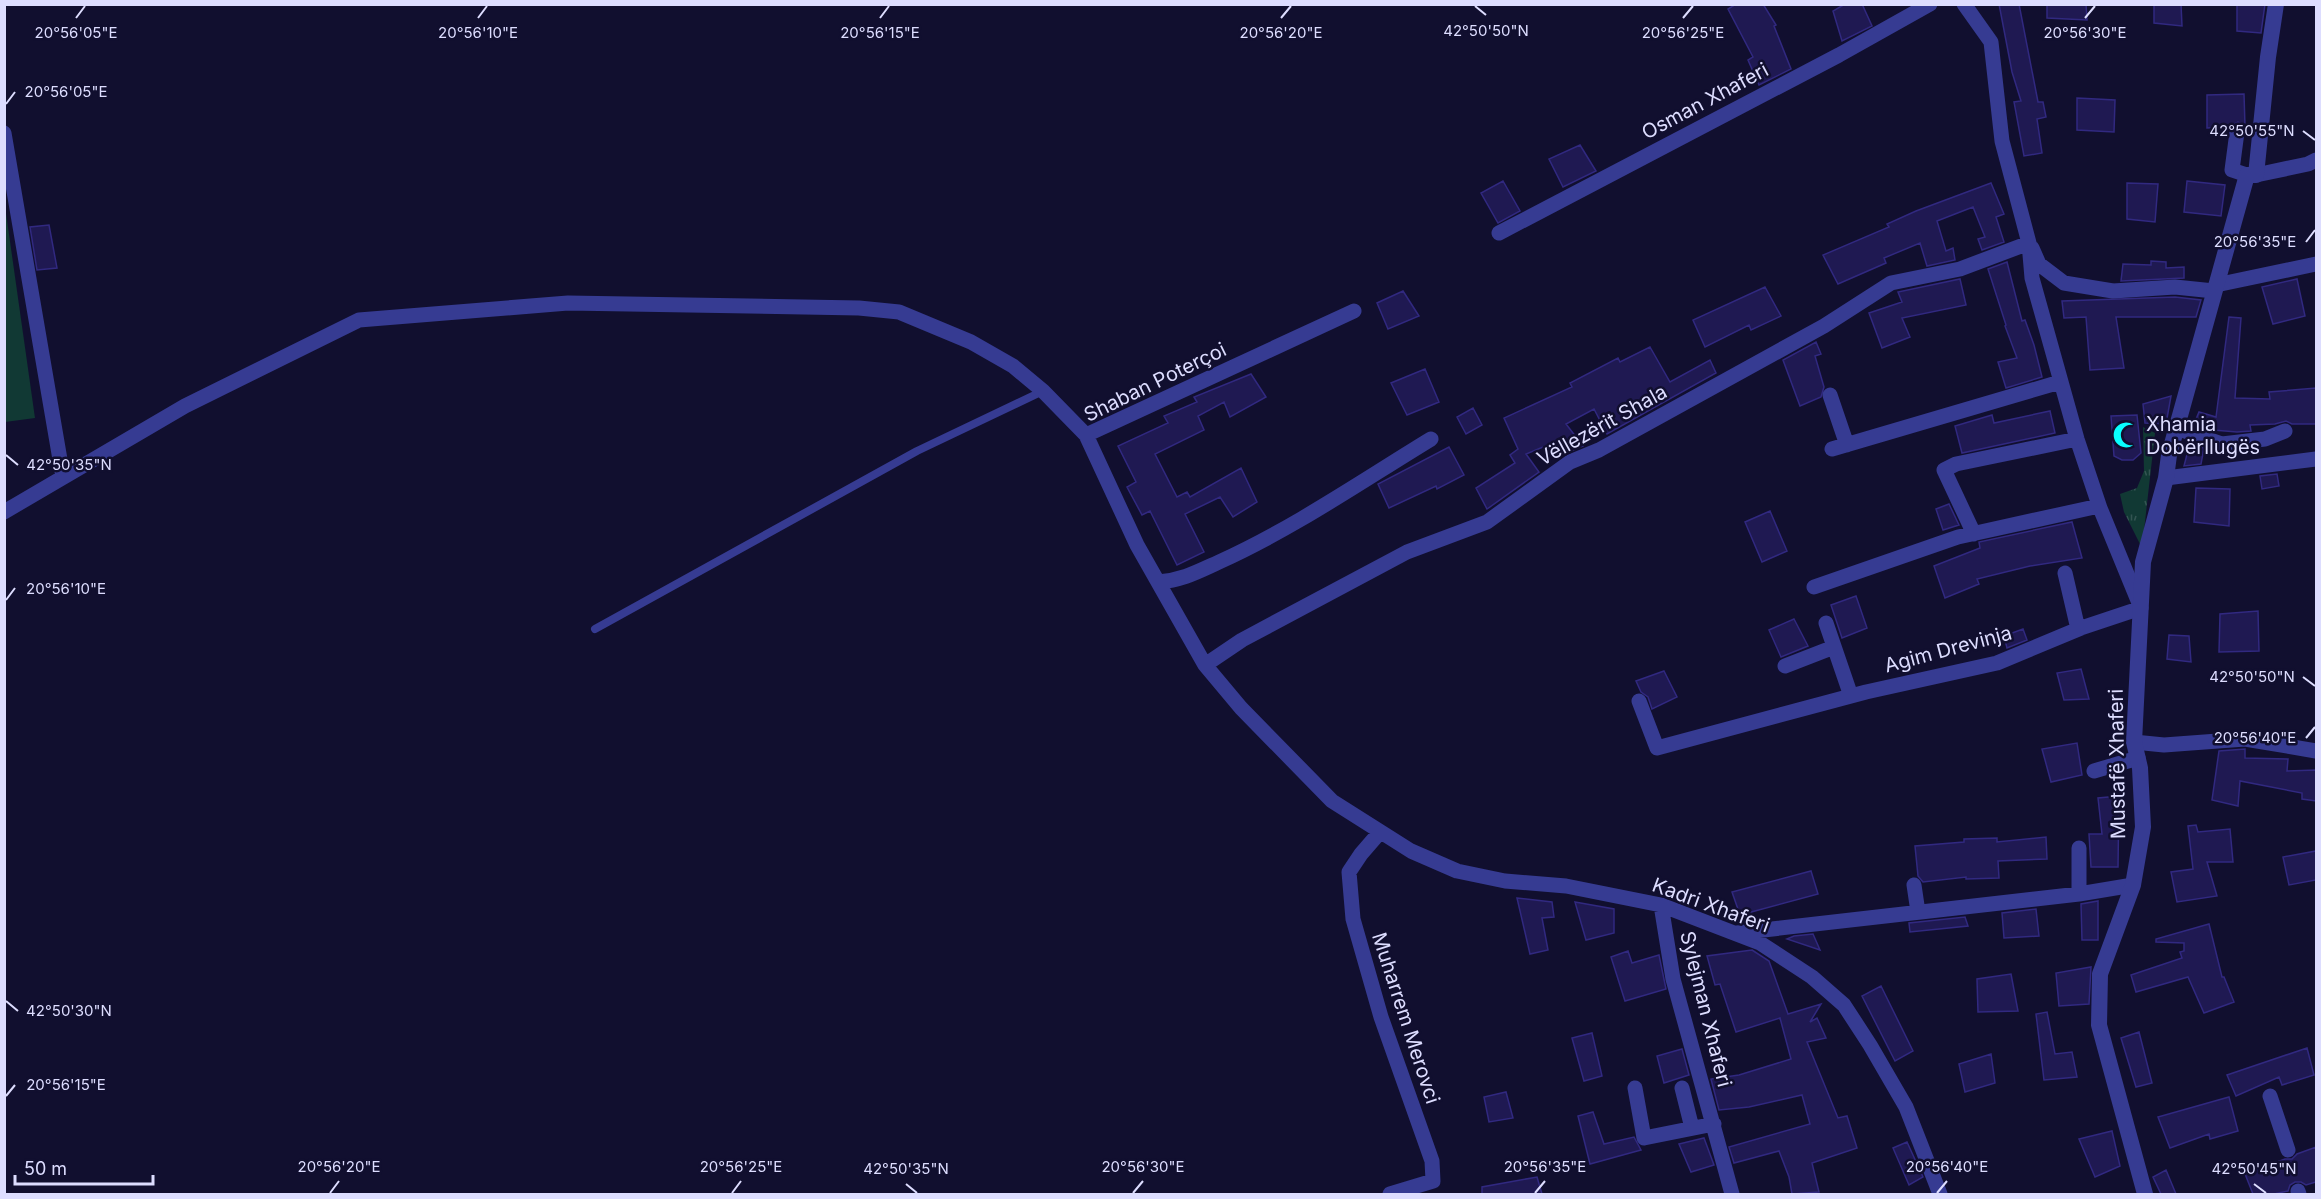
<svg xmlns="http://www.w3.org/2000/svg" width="2321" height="1199" viewBox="0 0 2321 1199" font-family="Inter,sans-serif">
  <defs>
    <pattern id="grass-tufts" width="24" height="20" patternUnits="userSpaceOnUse" patternTransform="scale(1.5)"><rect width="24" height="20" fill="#113934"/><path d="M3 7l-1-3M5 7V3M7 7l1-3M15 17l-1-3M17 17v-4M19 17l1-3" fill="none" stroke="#335552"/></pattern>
  </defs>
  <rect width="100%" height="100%" fill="#110f2f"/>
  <path fill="url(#grass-tufts)" d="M2143,427L2155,433L2142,548L2124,512L2120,494L2137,488L2144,471Z"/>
  <path fill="#113934" d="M4,199L35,418L5,422H4Z"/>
  <path fill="#1f1952" stroke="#312980" stroke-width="1.5" d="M1736,4H1763L1776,25L1774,26L1791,69L1759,85L1748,60L1753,57L1728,9Z
    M1845,4H1862L1872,26L1842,41L1833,11Z
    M1999,4H2019L2038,102H2043L2046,117L2037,119L2042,153L2024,156L2014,102L2021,101L2012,72Z
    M2047,4H2086L2087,20L2047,18Z
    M2154,4H2181L2182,26L2154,23Z
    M2237,4H2265L2261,33L2237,31Z
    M2244,94L2245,126L2238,122L2229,127L2207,128V95Z
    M2077,98L2115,100L2114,132L2077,130Z
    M1580,145L1596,171L1563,187L1549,159Z
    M1503,181L1520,211L1498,223L1481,193Z
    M2187,181L2225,185L2221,216L2184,212Z
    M1991,183L2004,214L1996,217L2004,242L1982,250L1978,239L1985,237L1973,207L1937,221L1946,251L1953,248L1955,260L1927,266L1920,243L1884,258L1886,263L1838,284L1823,255L1889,227L1887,224L1916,211Z
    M2127,183L2158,184L2155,222L2127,219Z
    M49,225L57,268L37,270L30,227Z
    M2151,261L2166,262V268L2184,267V278L2121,281L2123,264L2151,265Z
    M2007,262L2022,321L2025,320L2034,345L2042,377L2006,388L1998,362L2017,358L2005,326L2006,325L1988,269Z
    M1960,279L1966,305L1902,318L1910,337L1882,348L1869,313L1902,302L1898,292Z
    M2297,279L2305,316L2273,324L2262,287Z
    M1765,287L1781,316L1751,330L1749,325L1705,347L1693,320Z
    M1403,291L1419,316L1388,329L1377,303Z
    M2175,297L2201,300L2196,317H2116L2124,368L2090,370L2086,317L2064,318L2062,301Z
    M2229,317L2241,318L2235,398L2270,399L2269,392L2316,388V424H2292L2286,421L2275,424L2250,425L2251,431L2237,432L2213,430L2194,424L2199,412L2216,417Z
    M1816,342L1821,354L1815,356L1824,387L1821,397L1800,406L1783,360Z
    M1650,347L1670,382L1710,360L1716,373L1607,434L1594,409L1566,424L1583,446L1568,452L1560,440L1526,454L1539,472L1487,509L1476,488L1515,463L1510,455L1518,449L1504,418L1572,387L1570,383L1618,358L1620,362Z
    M1425,369L1439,402L1407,415L1391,383Z
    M1251,374L1266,397L1230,417L1224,402L1198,416L1204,430L1155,454L1177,497L1187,492L1190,497L1241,468L1257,502L1233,517L1220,497L1185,514L1204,552L1177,565L1150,511L1142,515L1127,487L1136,482L1118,446L1168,423L1164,416L1197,402L1194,397Z
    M2171,396L2166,424L2145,423L2143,404Z
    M1473,408L1482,425L1466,434L1457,417Z
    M2050,411L2055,433L1962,453L1955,426L1992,415L1994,423Z
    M2137,415L2141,453L2133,460H2122L2114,456L2111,416Z
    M2190,443L2204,448L2201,464L2184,466Z
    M1449,447L1464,475L1437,489L1436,486L1389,508L1378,484Z
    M2277,474L2279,486L2262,489L2260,476Z
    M2196,488L2230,489L2229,526L2194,522Z
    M1949,504L1959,525L1943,530L1936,509Z
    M1770,511L1787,551L1762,562L1745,522Z
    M2072,522L2082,558L2030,566L1977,579L1979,584L1945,598L1934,566L1980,548L1979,542Z
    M1856,596L1867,628L1842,638L1831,605Z
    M2258,611L2259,651L2219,652L2220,614Z
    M1794,619L1808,646L1781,657L1769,630Z
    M2023,629L2027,640L2007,648L2004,636Z
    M2169,635L2189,636L2191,662L2167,659Z
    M2081,669L2089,699L2064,700L2057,673Z
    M1664,671L1677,697L1652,709L1648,697L1641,692L1636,681Z
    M2077,743L2082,775L2051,782L2042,749Z
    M2245,749V758L2288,759L2287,771L2316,770V801L2302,799V793L2240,781L2238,806L2212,800L2219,751Z
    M2119,796L2118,867H2091L2089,834H2102L2098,798Z
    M2196,825L2198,832L2230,829L2233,862H2207L2217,896L2177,902L2171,872L2193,869L2188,826Z
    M2046,837L2047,859L1998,861L1999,878L1966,879V877L1923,882L1918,876L1915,846L1964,842V839L1997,838V842Z
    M2316,851V880L2289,885L2283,857Z
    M1811,871L1818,894L1740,915L1732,892Z
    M1517,898L1552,902L1554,917L1542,918L1548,950L1530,954Z
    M2098,901V940H2082L2081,904Z
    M1575,902L1614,909V933L1586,940Z
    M2036,909L2039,936L2004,938L2002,913Z
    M1965,917L1968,926L1910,932L1909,923Z
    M2209,924L2222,977H2224L2234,1002L2204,1013L2188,977L2136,992L2131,975L2182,958L2180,952L2184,951V943L2156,942V939Z
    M1813,934L1820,950L1787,939L1794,936Z
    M1752,950L1769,961L1788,1014L1821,1004L1810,1022L1817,1018L1826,1038L1807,1042L1838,1118L1847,1116L1857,1148L1812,1163L1819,1192L1792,1194L1789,1177L1779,1151L1734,1163L1729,1147L1810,1124L1802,1095L1749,1107L1719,1110L1711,1079L1739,1075L1791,1059L1780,1018L1736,1032L1720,984L1715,985L1707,956Z
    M1628,951L1632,963L1659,955L1666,989L1625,1001L1611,957Z
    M2091,967L2089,1004L2059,1006L2056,973Z
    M2011,974L2018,1011L1978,1012L1977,979Z
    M1881,986L1913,1051L1895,1061L1862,996Z
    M2047,1012L2055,1054L2072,1052L2077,1077L2044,1080L2036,1014Z
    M2139,1032L2152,1083L2136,1087L2121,1038Z
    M1592,1033L1602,1076L1584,1081L1572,1038Z
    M2307,1048L2314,1075L2282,1085L2279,1077L2236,1096L2227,1075Z
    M1682,1049L1689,1075L1664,1083L1657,1056Z
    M1991,1054L1995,1083L1965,1092L1959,1064Z
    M1506,1092L1513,1118L1489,1122L1484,1097Z
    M2229,1097L2238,1131L2210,1139L2209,1134L2170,1148L2158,1117Z
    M1593,1112L1604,1144L1634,1137L1641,1150L1590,1164L1578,1116Z
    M2112,1131L2120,1166L2095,1177L2079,1139Z
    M1704,1138L1714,1165L1691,1172L1679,1144Z
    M1907,1142L1923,1177L1909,1185L1893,1148Z
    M2316,1147V1182L2306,1185L2301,1182H2295L2290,1185L2288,1191L2274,1194H2253L2245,1174L2285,1159H2292L2297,1154Z
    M2166,1170L2176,1194H2161L2153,1177Z
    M1537,1177L1542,1194H1482V1187Z"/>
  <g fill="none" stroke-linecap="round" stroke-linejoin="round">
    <path stroke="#363b92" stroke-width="8" d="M595,629L917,451L1043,391"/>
    <path stroke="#363b92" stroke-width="15" d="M2237,132L2232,170L2247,175
      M4,133L63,477
      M2256,175L2308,164L2316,160
      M1499,233L1839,55L1930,4
      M2032,248L2039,264L2064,283L2113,291L2175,287L2214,291
      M2216,285L2316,264
      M1830,395L1847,445
      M2176,428L2222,444L2265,439L2285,431
      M1086,435L1354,311
      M1832,449L2060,382
      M2166,478L2316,459
      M4,512L185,406L359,320L568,303L859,308L899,312L971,342L1013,366L1043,391L1086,435L1137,545L1205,665L1241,708L1332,801L1411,851L1457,871L1505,881L1566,886L1661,905L1760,943L1812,977L1844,1005L1870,1045L1906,1107L1940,1194
      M1974,534L1944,470L1956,464L2077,439
      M2065,573L2078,629
      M1158,582C1183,580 1197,572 1219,562C1294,528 1362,481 1431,439
      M1814,587L1958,537L2099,506
      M1826,623L1851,696
      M1205,665L1242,640L1407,552L1487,522L1570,462L1599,450L1824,326L1891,283L1960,269L2029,243
      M1785,666L1834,647
      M1639,701L1657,748L1866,692L1997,663L2081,628L2141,608L2100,508L2077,439L2032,278L2029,243L2002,141L1991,42L1964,4
      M2134,742L2164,745L2245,739L2316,751
      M2094,771L2138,758
      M1380,832L1361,854L1349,872L1353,919L1381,1017L1432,1161L1433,1181L1390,1194
      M1914,885L1918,912
      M2079,894V848
      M1661,905L1673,979L1732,1194
      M1737,933L2079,894L2133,885
      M1635,1088L1644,1138L1714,1124
      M1682,1088L1692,1128
      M2270,1096L2288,1150
      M2298,1191L2299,1194"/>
    <path stroke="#363b92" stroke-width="16" d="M2145,1194L2099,1025L2100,974L2133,885L2143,827L2140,768L2134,742L2143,562L2166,478L2169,455L2247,175H2256L2268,57L2276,4"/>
  </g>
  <path fill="none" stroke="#ddf" stroke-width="2" d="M1475,6L1486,15M76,18L85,6M478,18L487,6M880,18L889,6M1281,18L1291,6M1683,18L1693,6M2085,18L2095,6M6,104L15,92M2303,131L2315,140M2306,242L2315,230M6,455L18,465M6,600L15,588M2303,677L2315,686M2306,738L2315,727M6,1001L18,1011M6,1096L15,1085M906,1184L917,1193M2254,1184L2266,1193M330,1193L339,1181M732,1193L741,1181M1133,1193L1143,1181M1535,1193L1545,1181M1937,1193L1947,1181"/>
  <defs>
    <g id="mosque-bare" transform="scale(2.07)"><path d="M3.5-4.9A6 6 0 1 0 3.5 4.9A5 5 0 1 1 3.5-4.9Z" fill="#09ffff" stroke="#110f2f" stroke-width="2.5" paint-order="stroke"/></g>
  </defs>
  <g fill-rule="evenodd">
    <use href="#mosque-bare" x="2126" y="435"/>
  </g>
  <g text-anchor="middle" stroke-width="5" stroke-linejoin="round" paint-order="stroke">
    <g font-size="20" fill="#ddf" stroke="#110f2f">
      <text transform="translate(1705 101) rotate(-28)" y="7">Osman Xhaferi</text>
      <text transform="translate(1155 382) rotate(-26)" y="7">Shaban Poterçoi</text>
      <text transform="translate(1602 425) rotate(-29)" y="7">Vëllezërit Shala</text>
      <text transform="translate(1948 649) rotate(-15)" y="7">Agim Drevinja</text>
      <text transform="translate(2117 764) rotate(-91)" y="7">Mustafë Xhaferi</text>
      <text transform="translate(1711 905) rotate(20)" y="7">Kadri Xhaferi</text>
      <text transform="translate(1706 1009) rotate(76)" y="7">Sylejman Xhaferi</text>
      <text transform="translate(1406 1018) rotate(72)" y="7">Muharrem Merovci</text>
    </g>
    <g font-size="20" fill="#ddf" stroke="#110f2f" text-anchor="start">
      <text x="2146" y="431">Xhamia<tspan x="2146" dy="23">Dobërllugës</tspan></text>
    </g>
  </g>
  <g font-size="15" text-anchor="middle" fill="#ddf" stroke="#110f2f" stroke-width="5" stroke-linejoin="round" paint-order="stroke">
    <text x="1486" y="36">42°50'50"N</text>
    <text x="478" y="38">20°56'10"E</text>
    <text x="880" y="38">20°56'15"E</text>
    <text x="1281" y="38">20°56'20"E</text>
    <text x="1683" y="38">20°56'25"E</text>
    <text x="76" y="38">20°56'05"E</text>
    <text x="2085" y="38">20°56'30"E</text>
    <text x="66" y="97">20°56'05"E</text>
    <text x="2252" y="136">42°50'55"N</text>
    <text x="2255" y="247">20°56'35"E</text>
    <text x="69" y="470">42°50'35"N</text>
    <text x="66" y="594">20°56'10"E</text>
    <text x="2252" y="682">42°50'50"N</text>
    <text x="2255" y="743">20°56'40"E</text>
    <text x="69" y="1016">42°50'30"N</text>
    <text x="66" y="1090">20°56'15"E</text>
    <text x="339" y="1172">20°56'20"E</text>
    <text x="741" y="1172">20°56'25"E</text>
    <text x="1143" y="1172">20°56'30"E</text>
    <text x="1545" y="1172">20°56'35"E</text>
    <text x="1947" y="1172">20°56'40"E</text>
    <text x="906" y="1174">42°50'35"N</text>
    <text x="2254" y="1174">42°50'45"N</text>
  </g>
  <rect width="2321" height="1199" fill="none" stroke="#ddddff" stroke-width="12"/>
  <path d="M15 1175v9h138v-9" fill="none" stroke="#ddddff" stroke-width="3"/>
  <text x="24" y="1175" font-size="18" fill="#ddddff" stroke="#110f2f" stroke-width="4.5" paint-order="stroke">50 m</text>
</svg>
